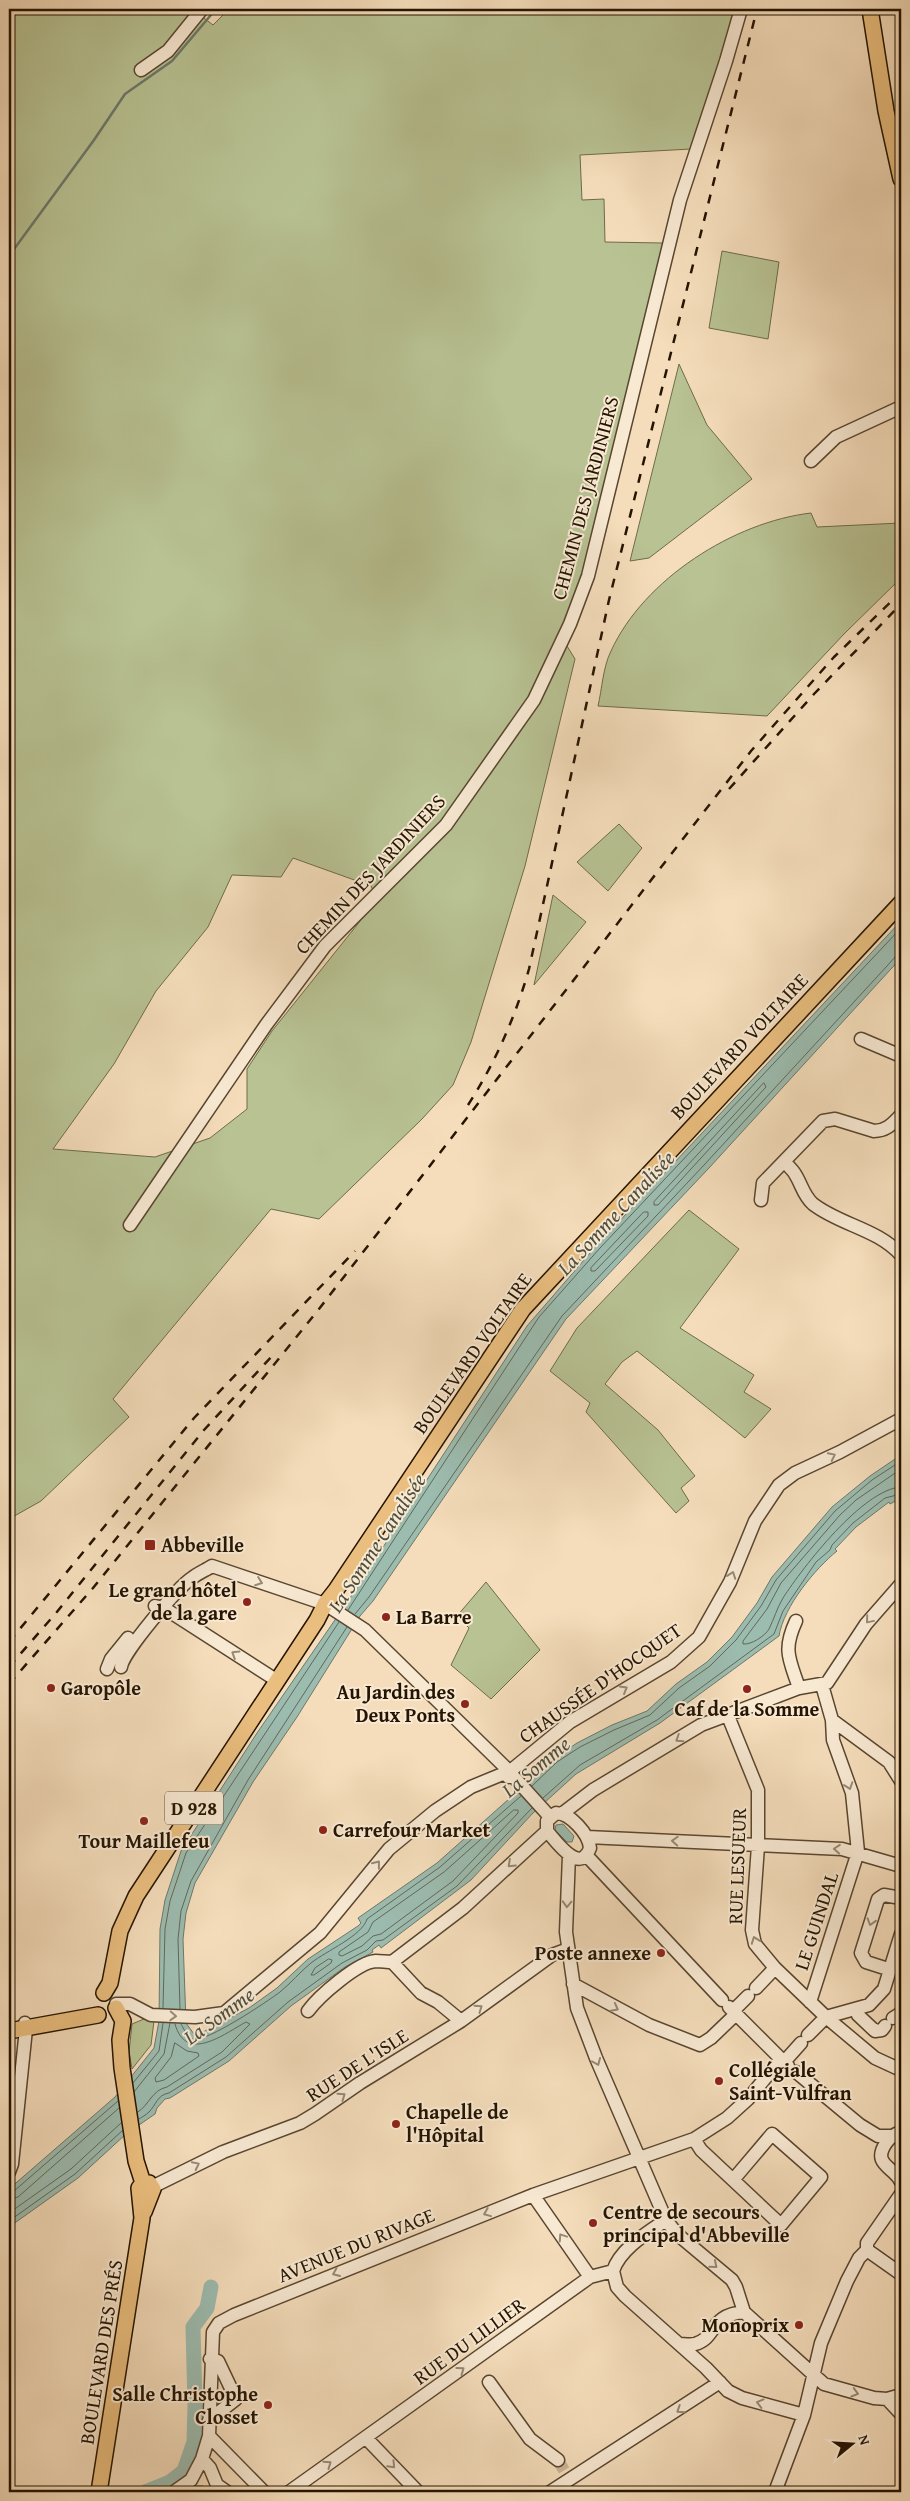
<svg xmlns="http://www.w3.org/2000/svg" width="910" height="2501" viewBox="0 0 910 2501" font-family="'Gentium Book Plus',serif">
  <rect width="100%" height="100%" fill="#f5ddbb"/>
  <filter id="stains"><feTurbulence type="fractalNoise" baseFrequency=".004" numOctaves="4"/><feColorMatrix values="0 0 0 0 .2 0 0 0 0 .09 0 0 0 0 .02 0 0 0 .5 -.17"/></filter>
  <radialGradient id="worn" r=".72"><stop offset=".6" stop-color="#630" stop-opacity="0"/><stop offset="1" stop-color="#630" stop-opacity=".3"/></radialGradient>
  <path fill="#b8c293" stroke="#6e6b4a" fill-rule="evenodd" d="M9,9H192L213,25L229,9H735L720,64L691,149L580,155L582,200L604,199L605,242L663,243L600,552L567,646L575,659L525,866L471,1042L453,1085L422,1119L319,1219L271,1209L113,1399L129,1417L41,1501L9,1519ZM293,858L371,886L377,900L272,1031L247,1069V1109L210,1138L155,1157L53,1149L114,1064L156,991L208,927L232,875L281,877Z
    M722,251L779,262L768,339L709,328Z
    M679,364L707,425L752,479L649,558L630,561Z
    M811,513L817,527L901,523V578L844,634L767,716L598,706C602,689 603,667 611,651C644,579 734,522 811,513Z
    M619,824L642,848L608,891L577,862Z
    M553,895L586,922L534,985Z
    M689,1210L739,1249L680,1328L754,1375L744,1392L771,1409L745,1438L637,1351L622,1362L605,1384L658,1430L695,1476L681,1488L689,1501L676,1513L586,1412L590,1403L550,1371L577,1328Z
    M486,1582L540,1650L491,1699L451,1665L469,1628L457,1616Z
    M144,2019L154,2021L151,2045L132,2069L129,2052L132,2024Z
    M195,2486H203L209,2492H186Z"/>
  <path fill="#9cbcb0" stroke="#6c796a" d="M901,921V958L709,1168L566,1319L373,1601L360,1616L297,1717L253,1782L195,1883L186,1913L183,1939L186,2023L194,2034L203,2032L249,2008L277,1988L308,1959L358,1926L361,1923L358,1918L437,1863L555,1758L577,1743L612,1725L647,1711L676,1684L707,1662L732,1637L757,1603L772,1577L832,1507L870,1476L901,1455V1498L890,1504L889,1502L856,1527L835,1549L837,1551C815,1569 784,1606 779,1636L660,1723L576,1774L533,1813L471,1880L381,1948L379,1945L372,1950L373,1952L345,1967L291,2006L229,2061L170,2098L165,2099L157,2108L155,2114L126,2134L78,2178L9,2227V2189L115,2097L154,2048L159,2021L160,1929L165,1900L181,1851L257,1733L348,1601L527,1326L597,1245Z
    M563,1824L574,1836L572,1842H567L555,1830L556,1825Z"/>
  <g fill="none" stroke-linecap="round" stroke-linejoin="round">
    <path stroke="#606858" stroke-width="1" d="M764,1083L766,1087L658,1205H654V1202Z
      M644,1212H648V1216L595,1271H591V1268Z
      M901,1469L856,1500L840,1515L781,1583L767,1609L743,1641V1644C751,1645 765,1636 769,1629C774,1619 777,1608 783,1598C803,1567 863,1489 901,1487
      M348,1610L539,1317L600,1248L901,928
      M355,1614L369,1597L562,1316L705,1164L887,966L896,956L901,955
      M532,1786L557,1762L580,1747L614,1730L650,1715L679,1688L710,1666L736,1640L761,1606L776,1580L835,1511L872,1480L901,1461
      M543,1798L580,1765L657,1720L774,1634L783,1611L816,1562L830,1550L832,1545L853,1523L885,1498L901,1494
      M514,1810H518V1813L453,1881L381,1934L373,1936L362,1946L342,1956L339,1955V1952L368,1932L373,1922L444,1872Z
      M329,1959L332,1960L331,1963L314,1975H311L315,1968Z
      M163,2008L165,1929L170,1901L186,1853L339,1622
      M180,2009L178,1939L181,1911L191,1881L248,1780L347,1627
      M181,2024C183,2028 188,2037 193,2039C206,2043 268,2001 280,1992C291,1983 300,1972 311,1963C326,1951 362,1936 367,1919L440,1867L521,1796
      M175,2043L187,2051L198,2053L199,2056L164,2080L156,2082L155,2078L171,2057Z
      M133,2083L159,2051L163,2023
      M134,2092L164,2054L170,2023
      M138,2112C149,2105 152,2090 167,2087L222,2052L250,2024L246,2022C224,2034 186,2064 175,2024
      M139,2119C142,2117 146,2115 149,2112C156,2105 157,2095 169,2093L226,2057L288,2002L342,1963L367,1950L376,1941L383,1940L457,1886L532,1808
      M9,2193L14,2191L118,2101
      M9,2199L18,2197L119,2108
      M9,2213L71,2169L121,2123
      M9,2221L75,2174L123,2130"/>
    <path stroke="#6c796a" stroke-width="2.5" d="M9,256L94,140L125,94L172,61L216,9"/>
    <path stroke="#9cbcb0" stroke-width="15" d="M145,2492L170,2482L184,2471L194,2442L195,2406L193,2327L207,2308L211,2287"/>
    <path stroke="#cbb596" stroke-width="12" stroke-dasharray="12 6" stroke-linecap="butt" d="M558,2460L565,2472"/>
    <g stroke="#594630" stroke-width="15">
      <path id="minor" d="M141,70L168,51L202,9
        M811,461L836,437L901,407
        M861,1039L901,1056
        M785,1162C788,1166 793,1170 795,1174C802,1185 803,1195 813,1204C840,1225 878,1229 901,1255
        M761,1200L763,1183L823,1121L835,1119L874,1131C887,1131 893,1123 901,1115
        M130,1225L266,1025L325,946L446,825L534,700L570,624L588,576L680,200L726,61L741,9
        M155,1606L164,1608L276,1680
        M796,1621C782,1651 790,1660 799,1688
        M121,1667C123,1652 178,1587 192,1578C198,1573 206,1570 212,1566L325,1604L365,1630L506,1768
        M107,1669L111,1659L128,1638
        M728,1716L758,1790V1846L752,1930L755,1944L775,1968L826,2017L875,2058L901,2070
        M832,1720L889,1762L901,1781
        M514,1768L570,1722L671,1662L699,1637L730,1582L755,1521L779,1485L795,1473L840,1452L901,1419
        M505,1773L508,1777L513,1776L550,1817
        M556,1813C570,1813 589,1834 590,1848C580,1876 556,1841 547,1831V1821Z
        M563,1813L593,1790L701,1725L799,1688L827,1683L866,1624L901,1584
        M587,1837L842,1849L901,1866
        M569,1855L566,1932L577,2008L596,2058L666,2220L677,2234L732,2280L736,2287L744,2312L824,2384L874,2398L887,2399L901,2395
        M586,1855L722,2000
        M392,1962L421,1993L438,2002L461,2021
        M891,1970L866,1962L861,1953L878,1899L884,1895L901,1898
        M573,1984L649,2025L700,2045L711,2038L736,2014
        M756,1988L775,1968
        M810,2002L858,1852L852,1793L833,1740L832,1720L822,1685
        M116,2004H130L151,2015L195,2017L224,2013L320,1933L389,1849L435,1811L471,1787L505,1773
        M729,2007L788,2066
        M857,2010L858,2015L875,2031L882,2030L885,2026
        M308,2011C319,1996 358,1962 376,1961C381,1961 387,1962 392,1962L463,1908L547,1831
        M733,2011L748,1996
        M826,2017L869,2005L884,1989L901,1934
        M893,2018L901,2013
        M808,2035L826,2017
        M784,2062L801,2043
        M796,2072L860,2125L878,2136H892
        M901,2132C894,2134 890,2137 886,2143C871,2165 895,2167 901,2182
        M694,2139L701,2150L781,2225L821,2177L772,2134L733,2180
        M9,2172L12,2164L26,2029L25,2023
        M152,2187L223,2152L300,2123L315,2114L360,2083L461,2021L552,1955L568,1949
        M533,2195L590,2277
        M867,2250V2243L901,2194
        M867,2250L901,2274
        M613,2271L617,2287L625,2296L706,2368L728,2391L742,2398L804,2415
        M679,2344C684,2344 690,2345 695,2344C717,2338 709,2315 744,2312
        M489,2382L530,2439L558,2460
        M887,2399L901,2414
        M209,2420L236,2399L218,2361L210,2359
        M209,2436L264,2492
        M366,2438L418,2492
        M202,2459L210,2468L217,2485L227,2492
        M174,2492L191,2480L202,2459L209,2436L213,2332L219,2323L234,2315L533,2195L694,2139L727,2118L748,2099L781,2059
        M289,2492L590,2277L613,2271C620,2249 647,2233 666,2220
        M550,2492L720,2382
        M775,2492L804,2415L821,2343L847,2281L859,2258L867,2250"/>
    </g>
    <g stroke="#251401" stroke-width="18">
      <path id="major" d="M870,9L886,111L901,179
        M104,1993L110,1983L120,1931L136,1896L317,1620L325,1604L336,1590L523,1309L901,903
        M116,2008L123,2021L120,2040L122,2068L136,2161L143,2183
        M9,2031L98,2015
        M143,2183H149L153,2189L144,2212
        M99,2492L142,2218L139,2188L143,2183"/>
    </g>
    <use href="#minor" stroke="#f8e9d3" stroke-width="12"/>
    <use href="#major" stroke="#eabe7e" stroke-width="15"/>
    <path stroke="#251401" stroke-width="2.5" stroke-dasharray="9 9" stroke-linecap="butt" d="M729,789L814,694L901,604
      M468,1105C495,1063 515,1018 529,969L609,600L757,9
      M9,1642L194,1418L355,1251
      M9,1667L56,1613L204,1430L273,1355
      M9,1684L93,1588L319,1309L751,751L834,657L901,592"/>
  </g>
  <defs><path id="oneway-chevron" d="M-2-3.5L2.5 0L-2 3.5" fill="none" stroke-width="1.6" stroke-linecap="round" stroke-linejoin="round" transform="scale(1.25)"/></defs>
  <g stroke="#998974">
    <use href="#oneway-chevron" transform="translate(832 1456) rotate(-26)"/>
    <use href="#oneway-chevron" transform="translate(732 1575) rotate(-70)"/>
    <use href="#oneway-chevron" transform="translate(259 1582) rotate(20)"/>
    <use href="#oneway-chevron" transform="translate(869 1620) rotate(130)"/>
    <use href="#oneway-chevron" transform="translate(235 1654) rotate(-148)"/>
    <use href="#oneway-chevron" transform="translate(624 1689) rotate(-30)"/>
    <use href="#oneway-chevron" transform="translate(679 1739) rotate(147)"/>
    <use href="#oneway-chevron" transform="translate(849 1786) rotate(71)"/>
    <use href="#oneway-chevron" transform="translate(675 1841) rotate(-177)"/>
    <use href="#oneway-chevron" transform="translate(837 1849) rotate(-175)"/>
    <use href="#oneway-chevron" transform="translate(377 1864) rotate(-52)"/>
    <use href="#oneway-chevron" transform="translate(511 1864) rotate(137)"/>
    <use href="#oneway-chevron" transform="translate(567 1904) rotate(92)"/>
    <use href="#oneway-chevron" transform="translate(871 1922) rotate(107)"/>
    <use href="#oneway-chevron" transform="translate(755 1940) rotate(-110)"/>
    <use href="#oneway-chevron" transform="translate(479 2008) rotate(-35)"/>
    <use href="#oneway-chevron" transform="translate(615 2008) rotate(28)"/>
    <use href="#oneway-chevron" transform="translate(173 2016) rotate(3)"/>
    <use href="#oneway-chevron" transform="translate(597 2062) rotate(67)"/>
    <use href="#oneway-chevron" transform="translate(342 2096) rotate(-35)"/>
    <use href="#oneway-chevron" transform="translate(196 2165) rotate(-26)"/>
    <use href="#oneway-chevron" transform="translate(487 2213) rotate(158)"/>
    <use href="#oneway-chevron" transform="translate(562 2237) rotate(-124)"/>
    <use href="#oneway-chevron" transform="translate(714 2265) rotate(40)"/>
    <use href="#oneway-chevron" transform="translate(336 2273) rotate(157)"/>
    <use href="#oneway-chevron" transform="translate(461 2370) rotate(-36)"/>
    <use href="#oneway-chevron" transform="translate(855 2393) rotate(16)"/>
    <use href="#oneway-chevron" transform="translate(760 2403) rotate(-165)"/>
    <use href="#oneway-chevron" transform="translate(680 2410) rotate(147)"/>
    <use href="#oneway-chevron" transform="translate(328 2464) rotate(-35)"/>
    <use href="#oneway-chevron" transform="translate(392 2465) rotate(46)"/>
  </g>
  <g fill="#8f2418" stroke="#f8e9d3" stroke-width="2">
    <rect x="144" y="1539" width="12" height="12" rx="2.5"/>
    <circle cx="247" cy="1602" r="5"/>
    <circle cx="386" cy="1617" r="5"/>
    <circle cx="51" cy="1688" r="5"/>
    <circle cx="747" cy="1689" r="5"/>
    <circle cx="465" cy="1704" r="5"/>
    <circle cx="144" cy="1821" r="5"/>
    <circle cx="323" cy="1830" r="5"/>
    <circle cx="661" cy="1953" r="5"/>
    <circle cx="719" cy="2081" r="5"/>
    <circle cx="396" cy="2124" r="5"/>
    <circle cx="593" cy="2223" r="5"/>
    <circle cx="799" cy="2325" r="5"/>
    <circle cx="268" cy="2405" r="5"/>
  </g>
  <g text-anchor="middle" stroke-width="4" stroke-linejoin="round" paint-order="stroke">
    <rect fill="#f8e9d3" stroke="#645440" stroke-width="1" x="165" y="1791.5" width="58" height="33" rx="4"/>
    <g font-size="19" font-weight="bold" fill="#251401">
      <text x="194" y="1815">D 928</text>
    </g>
    <g font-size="20" fill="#251401" stroke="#f8e9d3">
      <text transform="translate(585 498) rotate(-75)" y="7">CHEMIN DES JARDINIERS</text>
      <text transform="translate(370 874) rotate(-47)" y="7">CHEMIN DES JARDINIERS</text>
      <text transform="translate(739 1046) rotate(-47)" y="7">BOULEVARD VOLTAIRE</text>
      <text transform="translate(472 1353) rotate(-55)" y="7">BOULEVARD VOLTAIRE</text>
      <text transform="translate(600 1683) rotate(-35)" y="7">CHAUSSÉE D'HOCQUET</text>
      <text transform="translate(737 1866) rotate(-88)" y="7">RUE LESUEUR</text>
      <text transform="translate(816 1921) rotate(-72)" y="7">LE GUINDAL</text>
      <text transform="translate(357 2065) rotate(-33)" y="7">RUE DE L'ISLE</text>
      <text transform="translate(356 2245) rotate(-22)" y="7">AVENUE DU RIVAGE</text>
      <text transform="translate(469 2341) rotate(-36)" y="7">RUE DU LILLIER</text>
      <text transform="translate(101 2352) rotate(-81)" y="7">BOULEVARD DES PRÉS</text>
    </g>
    <g font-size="20" font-weight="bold" fill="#251401" stroke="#f8e9d3" text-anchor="start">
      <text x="161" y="1552">Abbeville</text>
      <text x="237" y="1597" text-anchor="end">Le grand hôtel<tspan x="237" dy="23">de la gare</tspan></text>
      <text x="396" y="1624">La Barre</text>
      <text x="61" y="1695">Garopôle</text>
      <text x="455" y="1699" text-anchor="end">Au Jardin des<tspan x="455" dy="23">Deux Ponts</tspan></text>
      <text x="747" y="1716" text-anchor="middle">Caf de la Somme</text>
      <text x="333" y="1837">Carrefour Market</text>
      <text x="144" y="1848" text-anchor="middle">Tour Maillefeu</text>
      <text x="651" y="1960" text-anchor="end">Poste annexe</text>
      <text x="729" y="2077">Collégiale<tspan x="729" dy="23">Saint-Vulfran</tspan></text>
      <text x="406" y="2119">Chapelle de<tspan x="406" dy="23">l'Hôpital</tspan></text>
      <text x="603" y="2219">Centre de secours<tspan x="603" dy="23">principal d'Abbeville</tspan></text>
      <text x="789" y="2332" text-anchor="end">Monoprix</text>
      <text x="258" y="2401" text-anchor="end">Salle Christophe<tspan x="258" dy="23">Closset</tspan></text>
    </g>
    <g font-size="21" font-style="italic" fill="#4f4f3e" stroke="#f8e9d3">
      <text transform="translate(616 1213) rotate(-47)" y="7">La Somme Canalisée</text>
      <text transform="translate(377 1543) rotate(-57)" y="7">La Somme Canalisée</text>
      <text transform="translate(536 1767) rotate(-40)" y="7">La Somme</text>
      <text transform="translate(219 2016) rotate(-36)" y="7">La Somme</text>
    </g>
  </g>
  <rect width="910" height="2501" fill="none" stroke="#f5ddbb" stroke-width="30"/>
  <rect x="10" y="10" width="890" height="2481" fill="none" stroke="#251401" stroke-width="2.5"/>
  <rect x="15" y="15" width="880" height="2471" fill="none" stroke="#251401"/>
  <g transform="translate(852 2444) rotate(72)" stroke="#f8e9d3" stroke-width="4" paint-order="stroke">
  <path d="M0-4L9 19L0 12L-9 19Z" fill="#251401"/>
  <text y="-8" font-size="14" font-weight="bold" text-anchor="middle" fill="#251401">N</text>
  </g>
  <rect width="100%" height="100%" filter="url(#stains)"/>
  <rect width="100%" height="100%" fill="url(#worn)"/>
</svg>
